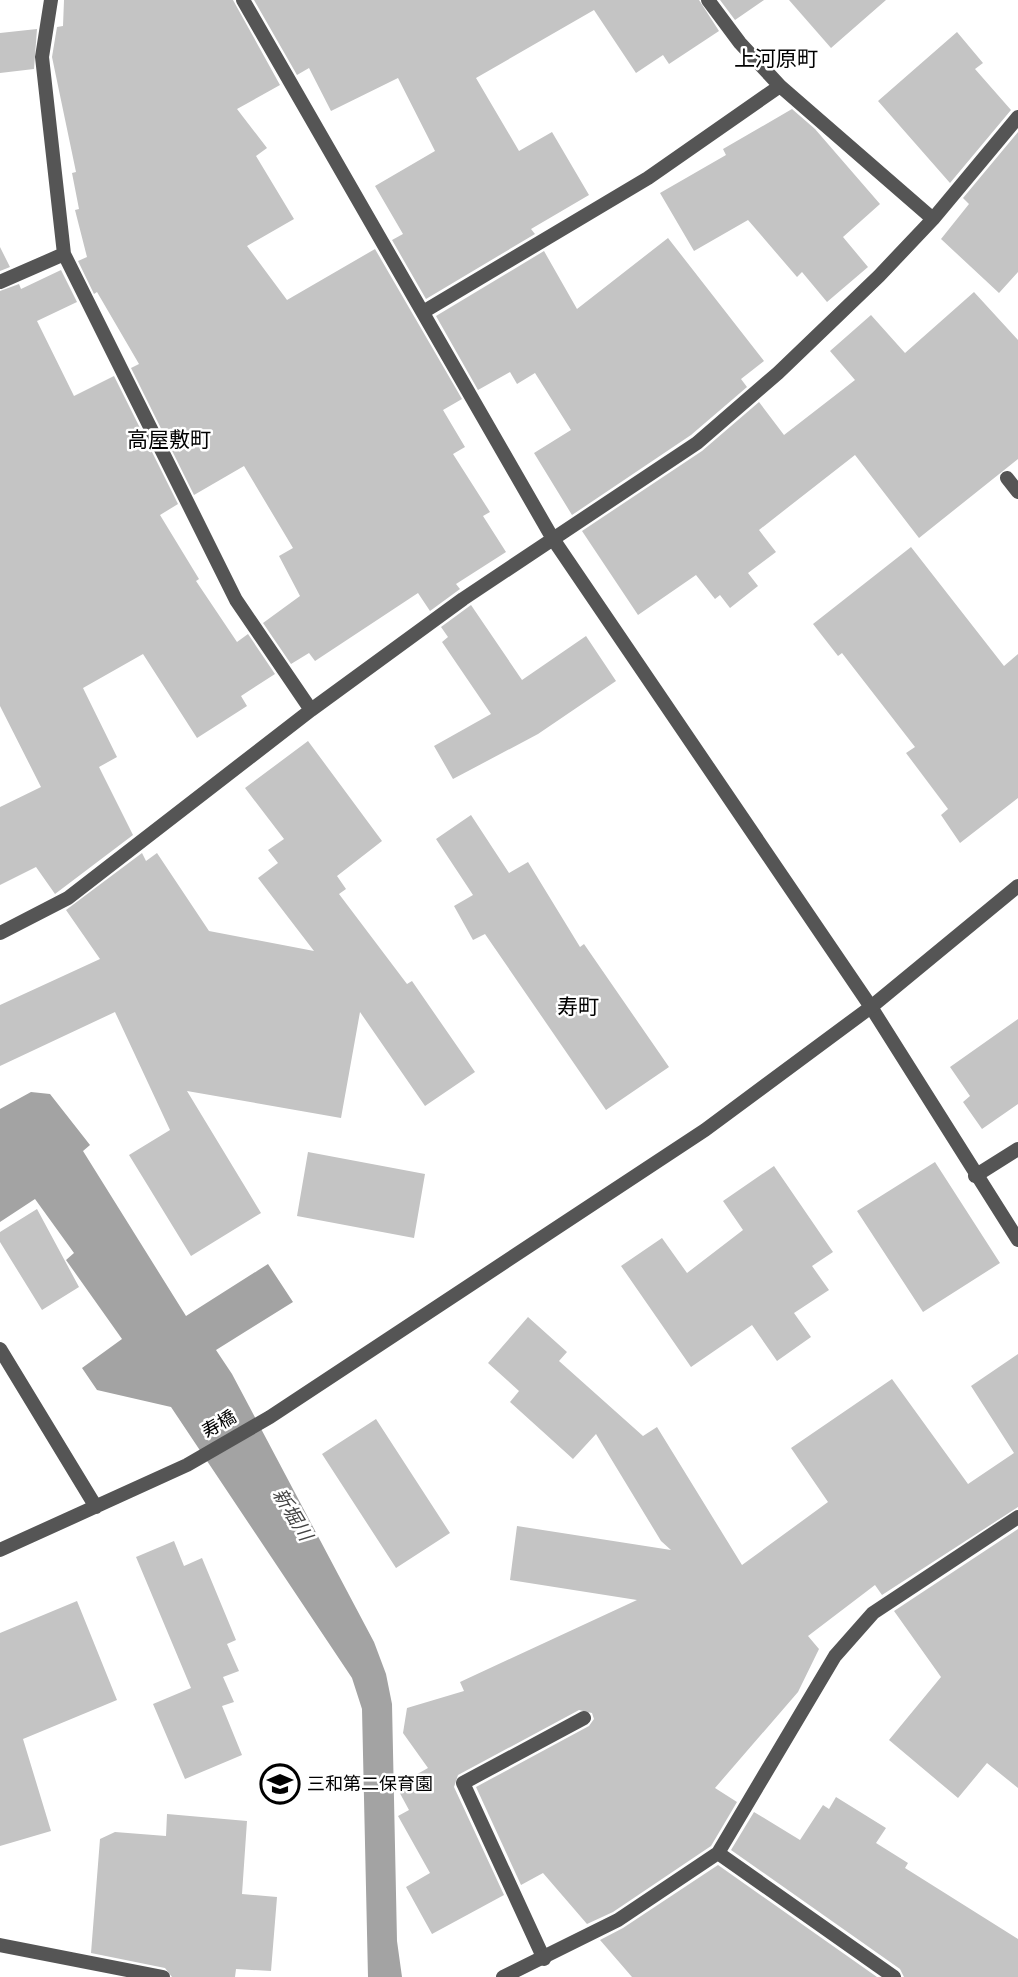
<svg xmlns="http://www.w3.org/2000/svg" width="1018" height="1977" viewBox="0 0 1018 1977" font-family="'Varela Round','Noto Sans JP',sans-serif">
  <rect width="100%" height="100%" fill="#fff"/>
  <path fill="#a3a3a3" d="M31,1092L50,1094L90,1145L83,1151L186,1316L268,1264L293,1302L216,1350L232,1374L374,1642L386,1674L392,1704L397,1941L402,1977H368L362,1709L352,1678L171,1407L97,1390L82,1368L122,1339L66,1260L74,1253L35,1199L0,1222V1109Z"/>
  <path fill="#c4c4c4" d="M64,0H233L280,85L237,109L267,148L256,156L294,219L247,246L287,300L375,249L462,399L443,410L465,447L453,454L490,512L483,516L506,552L456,584L460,589L430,611L418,593L315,661L309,653L291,664L263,623L300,596L279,556L293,548L244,466L194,495L131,368L139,364L97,292L94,294L78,261L87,257L75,210L79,209L72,173L76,172L52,57L57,27L63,26Z
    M254,0H699L719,31L669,64L663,55L636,73L594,10L476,78L519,151L552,132L589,195L531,229L535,234L426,299L392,240L403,234L375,186L435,151L398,78L331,111L309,68L297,75Z
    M720,0H764L735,20Z
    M789,0H886L831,48Z
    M37,29L34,69L0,73V33Z
    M957,32L983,63L975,69L1011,110L950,183L878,101Z
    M792,109L815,129L880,204L843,237L868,267L827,302L802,272L797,277L748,220L694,251L660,193L726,155L723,149Z
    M1018,132V272L999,293L941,239L969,204L963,198Z
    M668,238L764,361L741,379L747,387L691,435L572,515L534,453L571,430L535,373L517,384L510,372L478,390L436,316L544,251L577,309Z
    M0,247L10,267L0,271Z
    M61,270L77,302L37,321L74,396L114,376L178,504L160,515L199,579L196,581L237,642L248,634L275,674L241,696L247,706L197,738L143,654L83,688L117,757L99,767L133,835L55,894L36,867L0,885V807L41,787L0,706V291L19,284L21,289Z
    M974,292L1018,340V459L919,538L855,455L759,530L776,552L748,573L758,586L730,608L720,595L715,599L696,575L638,615L582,531L702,451L759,402L784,435L855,380L830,351L871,315L905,353Z
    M911,547L1004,666L1018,654V798L960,843L941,815L948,809L906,753L915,747L842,653L838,656L813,624Z
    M471,605L522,680L586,636L616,681L538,734L453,779L434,746L491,714L442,642L448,637L441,627Z
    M308,741L382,841L337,876L346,889L339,894L407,984L412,981L475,1072L425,1106L360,1012L341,1118L187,1091L261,1213L191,1256L129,1155L170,1130L115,1012L0,1066V1005L100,959L66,910L142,853L146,861L157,853L209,931L314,951L258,878L278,863L268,850L284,839L245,788Z
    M471,815L509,873L528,862L580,947L584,944L669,1067L606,1110L485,934L473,940L454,906L473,895L436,839Z
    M1018,1019V1104L982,1129L963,1102L970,1096L950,1067Z
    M308,1152L425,1174L414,1238L297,1216Z
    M935,1162L1000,1263L923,1312L857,1211Z
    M774,1166L833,1252L812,1266L829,1290L794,1313L811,1337L777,1361L752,1325L691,1367L621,1266L662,1238L687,1273L743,1230L723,1201Z
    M37,1209L79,1287L42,1310L0,1242V1232Z
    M528,1317L567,1352L559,1361L643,1436L657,1427L742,1565L828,1502L791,1448L892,1379L968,1484L1014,1453L971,1386L1018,1354V1507L882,1595L875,1585L808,1636L819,1649L798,1692L715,1788L737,1802L711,1846L613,1912L587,1924L543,1873L521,1885L476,1787L589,1726L594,1719L592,1713L579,1710L458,1775L454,1787L504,1895L432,1934L406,1887L430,1873L398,1816L409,1810L396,1786L428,1768L403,1733L407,1708L464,1691L460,1682L637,1600L510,1580L517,1526L671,1550L661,1541L596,1434L573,1459L510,1402L519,1391L488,1363Z
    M376,1419L450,1533L396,1568L322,1454Z
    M1018,1529V1788L987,1763L958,1798L889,1740L941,1677L894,1611Z
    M174,1541L184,1566L202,1558L236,1640L227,1644L239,1671L223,1677L234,1702L222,1706L242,1755L185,1779L153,1704L191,1688L136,1557Z
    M77,1601L117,1700L23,1739L51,1831L0,1846V1633Z
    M836,1797L886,1828L876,1843L908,1863L905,1868L1018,1939V1977H904L900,1969L731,1850L754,1812L800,1840L823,1805L829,1809Z
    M167,1814L247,1821L242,1894L277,1897L271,1971L236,1969L235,1977H172L165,1968L91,1953L100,1839L115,1832L166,1836Z
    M718,1865L877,1977H632L600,1940L623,1928Z"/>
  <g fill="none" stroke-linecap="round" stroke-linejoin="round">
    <path stroke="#555" stroke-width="14" d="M1007,478L1018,492
      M975,1176L1018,1149
      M544,1959L463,1783L584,1718"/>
    <path stroke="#555" stroke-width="14" d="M51,0L42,57L64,254L236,600L311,710
      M243,0L553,539L871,1007L1018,1240
      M708,0L740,43L780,86L933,219
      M0,282L64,254
      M423,312L648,178L780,86
      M0,933L68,898L311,710L463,599L697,443L778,373L879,276L933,219L1018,117
      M718,1853L894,1977
      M0,1945L163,1977
      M503,1977L618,1920L718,1853L835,1656L873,1613L1018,1517"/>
    <path stroke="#555" stroke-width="14" d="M0,1349L96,1507
      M0,1550L187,1465L270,1417L705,1130L871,1007L1018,886"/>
  </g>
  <defs>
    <g id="school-ring" transform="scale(2.0125)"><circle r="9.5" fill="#fff" stroke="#000" stroke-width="1.5"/><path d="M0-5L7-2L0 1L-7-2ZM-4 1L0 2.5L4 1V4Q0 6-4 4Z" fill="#000"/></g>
  </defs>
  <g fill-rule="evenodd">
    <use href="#school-ring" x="280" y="1784"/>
  </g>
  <g text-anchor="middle" stroke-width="5" stroke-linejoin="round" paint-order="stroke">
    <g font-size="18" fill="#000" stroke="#fff">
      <text transform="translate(219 1424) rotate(-30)" y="6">寿橋</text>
    </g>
    <g font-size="18" fill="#000" stroke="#fff" text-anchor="start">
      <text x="307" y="1790">三和第二保育園</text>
    </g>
    <g font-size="19" font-style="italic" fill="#444" stroke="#fff">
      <text transform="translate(293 1514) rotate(59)" y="7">新堀川</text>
    </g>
    <g font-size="21" fill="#000" stroke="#fff">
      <text x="776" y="66">上河原町</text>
      <text x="169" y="447">高屋敷町</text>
      <text x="578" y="1014">寿町</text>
    </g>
  </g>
</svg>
